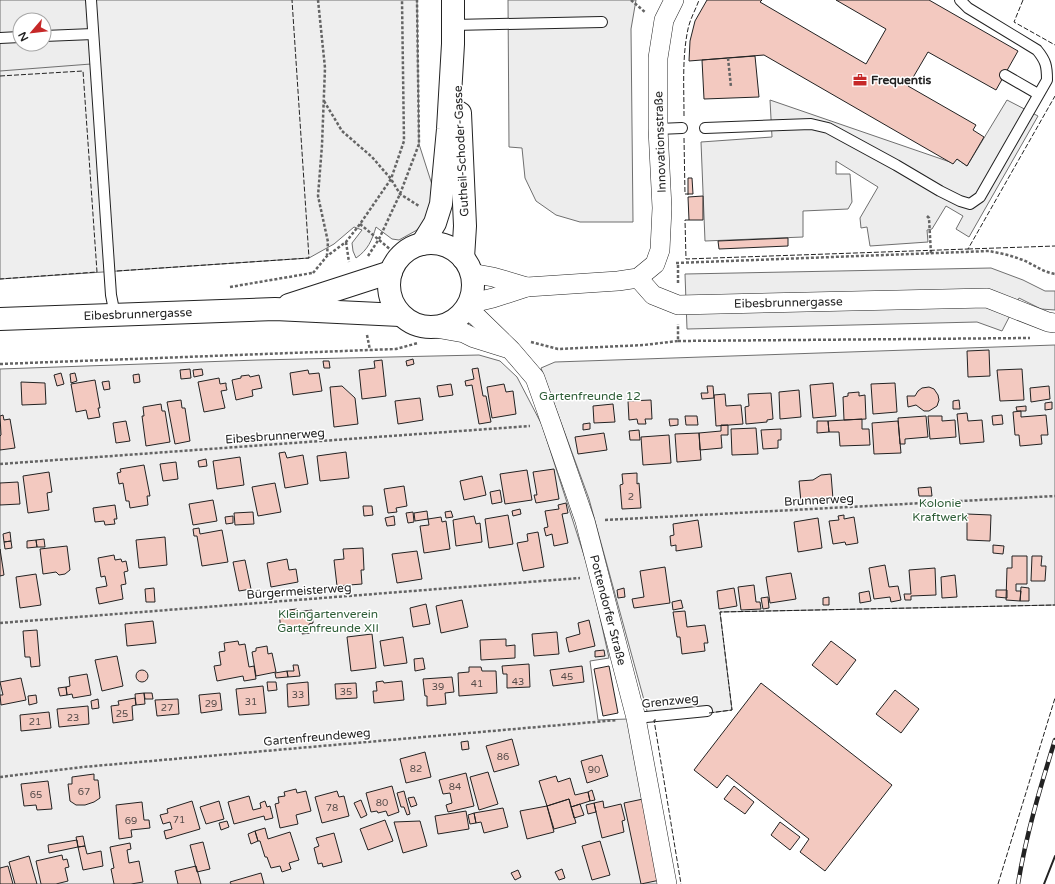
<svg xmlns="http://www.w3.org/2000/svg" width="1055" height="884" viewBox="0 0 1055 884" font-family="'Varela Round',sans-serif">
  <rect width="100%" height="100%" fill="#fff"/>
  <path fill="#eee" stroke="#6f6f6f" fill-rule="evenodd" d="M0,0H417L419,144L435,194L427,218L417,230L399,240L392,239L376,227C372,240 368,250 356,258L353,251L352,243L362,230L354,227L334,244L309,258L0,279ZM20,20H44V44H20Z
    M1055,345V605L720,612L732,710L654,720L647,711L589,499L541,368L555,362Z
    M479,355L500,361L517,377L542,425L591,577L609,658L590,661L598,720L628,719L661,884H0V369L258,360Z"/>
  <path fill="#ededed" stroke="#6f6f6f" fill-rule="evenodd" d="M0,0H86L91,64L0,71ZM20,20H44V44H20Z
    M508,0H636L631,29L633,222H580L556,215L536,201L525,178L522,148L509,147Z
    M770,100L953,163L957,159L967,166L1007,100L1038,116L969,237L956,229L963,216L946,206L932,229L927,230L928,242L870,246L867,227L861,228L860,218L878,187L836,161V174H850L852,202L848,209L803,211V237L705,241L701,142L772,137Z
    M991,268L1023,280L1045,291H1055V310L1041,309L1019,298L1002,331L977,322L687,329L685,274Z"/>
  <path fill="#f3c9c0" stroke="#222" d="M707,0H762L760,2L866,64L886,29L836,0H929L1018,51L996,90L928,52L908,86L976,125L973,130L984,137L967,166L957,159L953,164L764,55L689,61L690,41L695,21Z
    M755,56L759,97L704,99L702,60Z
    M688,178H692L693,194H688Z
    M703,196V220H689L688,197Z
    M788,238V246L719,249L718,241Z
    M989,350L990,376L968,377L967,351Z
    M413,359L414,364L407,366L406,361Z
    M382,360L386,396L362,399L359,370L375,368L374,361Z
    M323,361H329L330,368H324Z
    M478,368L483,396H486L491,422L479,424L472,385L466,386L465,381L474,379L472,369Z
    M190,369L191,378L181,379L180,370Z
    M202,369L203,375L194,377L193,370Z
    M1022,369L1024,400L1000,401L997,370Z
    M308,370L309,374L319,373L322,391L293,395L290,373Z
    M61,373L64,384L57,386L54,375Z
    M75,373L77,381L71,383L70,374Z
    M139,374L140,382L134,383L133,375Z
    M249,375L250,377L259,375L262,388L252,390L253,396L236,400L232,380L241,378V376Z
    M219,378L220,384L226,383V386L227,390L221,391L225,408L204,412L198,382Z
    M95,380L100,408H98L100,417L88,419L86,410L76,412L71,384Z
    M109,381L110,389L104,390L102,382Z
    M21,382L45,383L46,404L22,405Z
    M833,383L836,416L813,418L810,385Z
    M895,383L897,412L873,414L871,384Z
    M451,384L453,395L439,397L437,386Z
    M504,384L506,392L513,391L516,414L492,418L487,387Z
    M342,386L355,398L358,424L334,427L330,387Z
    M707,386H713L714,398L702,399L701,393H708Z
    M1049,386L1050,399L1031,402L1030,388Z
    M929,387L934,389L938,395L939,400L937,406L929,411H924L916,405L908,407L907,396H915L918,391L922,388Z
    M799,390L801,417L780,419L779,392Z
    M859,392V396L865,395L866,419L844,420L843,397L848,396V393Z
    M771,393L773,419L767,420V422L746,424L745,407L749,406L748,394Z
    M725,394L726,406L741,405L743,424L716,426L714,395Z
    M420,398L423,420L398,424L395,401Z
    M181,400L182,408H185L190,441L175,444L167,402Z
    M651,400L652,419H645L646,424H638L637,419L629,420L628,401Z
    M959,400L960,409H953V401Z
    M1052,402V409L1045,410V403Z
    M161,404L162,411H165L170,442L146,446L142,416H144L143,407Z
    M613,404L615,422L594,423L593,406Z
    M1026,406V411H1017L1016,407Z
    M1021,411V417L1046,415L1048,435H1041L1042,444L1020,446L1019,435H1015L1013,412Z
    M967,413L968,421L982,420L984,442L960,444L957,414Z
    M3,415L4,420L10,419L15,448L0,450V436L1,435L0,416Z
    M1002,415L1003,424L993,425L992,416Z
    M685,416H697L698,425H686Z
    M926,416L928,437L905,439V444H900L898,418Z
    M928,416H942V421L955,420L956,437L930,439Z
    M669,419H678V425L670,426Z
    M862,419V429H869L870,445L840,446L839,432H829L828,421Z
    M126,421L130,441L116,443L113,423Z
    M817,421H828L829,432L817,433Z
    M898,421L901,453L874,454L872,423Z
    M590,423V429L583,430V424Z
    M721,425H728V435H721L722,448L700,450L699,433L721,431Z
    M756,428L758,454L732,455L731,429Z
    M781,429V440H778V448L763,449L761,430Z
    M639,430L640,440H630L629,431Z
    M604,433L607,450L578,454L575,437Z
    M699,433L701,460L677,462L675,434Z
    M669,435L671,463L643,465L641,437Z
    M285,452L287,458L303,455L308,484L285,488L279,453Z
    M346,452L349,478L320,481L317,456Z
    M240,457L244,485L217,489L213,461Z
    M206,459L207,466L199,467L198,461Z
    M176,462L178,479L163,481L160,464Z
    M144,465L150,496H147L148,505L130,508L129,501H126L123,483L119,484L117,473L121,472L120,469Z
    M554,469L559,499L536,503L534,495H537L533,472Z
    M527,470L532,500L505,504L500,474Z
    M49,472L52,492L47,493L49,510L28,513L23,476Z
    M637,473V484L639,483L641,508L622,509L620,485L623,484L622,474Z
    M831,474L833,499L801,502L799,481L813,480L821,475Z
    M482,476L486,495L464,500L460,481Z
    M18,482L20,504L0,505V483Z
    M275,483L281,512L258,516L252,487Z
    M404,486L407,506L396,508L397,512L388,513L384,489Z
    M931,487L932,496H919L918,488Z
    M500,490L502,502L492,504L490,492Z
    M213,500L217,521L193,525L189,504Z
    M566,503L568,513L562,514L568,543L554,546L552,534L546,536L544,528L548,527L545,511L559,509L558,505Z
    M115,505L117,519H114L115,524L105,525L104,521L95,522L93,508Z
    M363,506H372L373,515L364,516Z
    M520,509L521,514L513,516L512,511Z
    M427,511L428,519L415,521L414,513Z
    M451,511L453,517L446,518L445,512Z
    M253,512L254,524L235,525L234,513Z
    M413,512L414,522L408,523L406,513Z
    M967,514L991,515L990,541L967,540Z
    M508,515L513,544L489,548L485,519Z
    M844,515V519L854,517L858,543L846,545L845,542L833,544L829,521L839,520L838,516Z
    M233,516V523L226,524L225,517Z
    M394,516L395,525L387,526L385,518Z
    M474,516L476,524L480,523L482,542L456,546L453,520Z
    M441,517L442,522L446,521L450,549L424,553L420,526L429,525L428,519Z
    M818,518L822,548L798,552L794,522Z
    M698,520L702,547L676,551V545L671,546L670,536L674,535L673,524Z
    M199,528L200,534L222,530L228,562L202,566L197,536H194L193,529Z
    M10,532L11,541L4,542L3,534Z
    M538,532L544,567L523,571L517,543L528,541L527,534Z
    M165,537L167,565L139,568L136,540Z
    M44,539L45,547H37L36,540Z
    M36,540L37,547L27,548V541Z
    M11,541L12,548L5,549L4,542Z
    M993,545L1004,546L1003,554L993,553Z
    M67,546L70,570L65,574L59,575L56,572L43,574L40,549Z
    M363,548L364,570H361L362,584L337,586L334,560L344,559L343,549Z
    M0,549L4,575L0,576Z
    M417,551L422,579L397,583L392,554Z
    M114,555L115,560L121,559L122,562L126,561L128,571L124,572L126,584L121,585L123,599L99,604L96,588L107,586L105,576L101,577L98,558Z
    M1012,556H1027V584H1016V591H1021L1020,601L1006,600L1007,568H1012Z
    M1032,556H1042L1041,566H1046L1045,581H1031Z
    M287,559L289,570L296,569L298,582L271,587L267,563Z
    M245,560L251,589L239,591L233,562Z
    M885,565L889,587L898,586L901,600L891,602L890,597L874,599L869,568Z
    M665,567L670,603L634,608L632,599L644,597L640,571Z
    M935,568L936,595L911,596V600H905L904,594H911L909,570Z
    M791,573L796,599L770,603L766,577Z
    M36,574L41,605L20,608L16,577Z
    M955,575L957,597L942,598L941,577Z
    M754,585L756,602H760L761,609L741,610L738,587Z
    M1021,587L1029,588V601H1020Z
    M154,588L155,602H146L145,589Z
    M624,588L625,597L618,598L617,590Z
    M734,588L737,606L719,609L717,591Z
    M996,590H1007V598L996,597Z
    M869,591L871,601L860,603L859,593Z
    M768,597L769,608L763,609L761,598Z
    M829,597V605H823V598Z
    M462,600L468,627L441,633L436,606Z
    M681,600L683,608L673,610L672,602Z
    M426,604L430,624L413,627L410,608Z
    M297,609V612L312,610L313,623L309,624L310,633L302,634V630L281,632L279,611Z
    M685,611L687,627L705,625L708,643H704L705,651L682,654L680,637H677L673,612Z
    M589,620L595,646L569,652L566,638L580,634L578,623Z
    M153,621L156,643L127,646L125,624Z
    M37,630L40,666L31,667L30,657H25L23,631Z
    M557,632L559,654L534,656L532,634Z
    M372,634L376,668L351,671L347,637Z
    M403,637L407,663L384,666L380,641Z
    M506,639V646L515,645V658L481,660L480,640Z
    M238,641L239,645L245,644L249,667L254,666L256,679L244,681L243,676L217,681L214,666L221,665L219,652L225,651L224,643Z
    M831,641L856,660L837,685L812,665Z
    M267,646L268,654L272,653L276,672L256,676L252,652L256,651V648Z
    M604,650L605,656L595,657V651Z
    M117,656L123,686L102,691L95,660Z
    M423,658L425,669L415,671L414,659Z
    M529,664L530,687L507,688V674H503L502,666Z
    M293,665H298L300,676L288,677L287,671H294Z
    M582,666L584,682L553,686L550,670Z
    M609,666L618,713L603,716L594,669Z
    M469,667H481L482,671H496L497,693L459,696L458,673L469,672Z
    M136 676a6 6 0 1 1 12 0a6 6 0 1 1-12 0Z
    M287,671L288,677L276,678L275,673Z
    M87,674L91,695L73,698L72,694L67,695L66,687L70,686L69,677Z
    M452,677L454,692L445,693L446,704L427,706V696H425L423,679Z
    M21,678L26,700L1,705L0,695H3L0,682Z
    M383,681L384,683L402,681L404,700L374,703L373,691H377L376,682Z
    M267,682H276L277,690L268,691Z
    M308,682L309,705L288,707L287,684Z
    M356,683L357,698L336,699L335,684Z
    M761,683L892,785L825,871L800,852L809,839L727,775L717,788L694,770Z
    M263,686L266,713L239,715L236,689Z
    M66,687L67,695L60,696L58,688Z
    M895,690L919,709L901,733L876,714Z
    M144,693H152L153,699H145Z
    M144,693L145,704L136,705L135,694Z
    M220,693L222,710L201,713L199,695Z
    M36,695L37,703L29,705L28,696Z
    M135,698L136,705L132,706L133,720L113,723L111,706L119,705L118,701Z
    M98,699L99,708L92,709L91,701Z
    M178,699L179,714L157,716L155,700Z
    M88,706L89,724L59,727L57,709Z
    M49,712L51,728L21,731L20,715Z
    M512,739L519,765L494,772L486,746Z
    M468,741L469,749L462,750L461,742Z
    M425,752L431,777L406,783L400,759Z
    M602,755L608,776L587,783L581,761Z
    M488,772L498,804L479,810L470,777Z
    M466,773L474,806L448,812L446,805L452,803L450,793L443,794L439,780Z
    M94,774V780H98L100,798L94,802L85,805H76L70,801L68,784H72V777Z
    M556,776L558,782L570,778L575,795L588,792L590,801L571,807L569,799L547,806L539,781Z
    M48,781L52,809L37,810L36,805L24,806L21,784Z
    M392,786L399,812L388,816L386,811L378,813L377,811L371,812L366,793Z
    M734,786L754,802L745,814L724,799Z
    M296,789L297,793L306,791L311,811L296,815L298,824L280,828L275,804L279,803L278,797L285,796L284,792Z
    M592,790L595,800L590,801L588,792Z
    M337,791L339,797L344,796L349,816L322,823L315,797Z
    M404,791L410,814L407,815L404,807H401L397,793Z
    M249,796L253,810L261,808L260,803L265,801L267,807L270,806L273,818L265,820L264,816L234,824L228,802Z
    M414,797L417,805L411,807L408,798Z
    M569,799L576,823L554,829L547,806Z
    M643,799L660,880L641,884L624,803Z
    M361,800L367,815L361,818L354,803Z
    M192,801L200,829L166,839L164,831L172,829L170,822L163,824L160,815L168,813L167,809Z
    M219,801L224,819L206,824L200,807Z
    M603,801L604,808L621,804L625,820L622,821L624,832L602,838L594,803Z
    M142,802L144,820H149L150,828L131,830L132,837L119,839L116,805Z
    M594,803L596,812L588,814L586,805Z
    M580,804L584,815L574,818L571,807Z
    M547,806L554,832L527,839L520,811Z
    M503,808L508,827L484,833L481,822L476,823L474,813Z
    M466,811L469,829L438,834L435,816Z
    M474,813L476,823L470,824L468,815Z
    M385,820L393,841L368,850L360,829Z
    M227,821L229,827L221,830L219,823Z
    M420,821L427,846L403,853L394,822Z
    M780,822L800,837L790,850L771,835Z
    M265,828L268,839L290,832L299,860L289,863L291,869L282,872L280,866L271,868L267,857H265L260,841H258L255,831Z
    M255,831L258,841L251,844L248,834Z
    M334,833L342,862L323,867L322,863L318,864L314,848L319,846L316,838Z
    M83,836L85,846L78,847L76,837Z
    M77,840L78,847L49,853L48,845Z
    M600,841L610,875L592,880L582,846Z
    M203,842L210,869L197,872L190,845Z
    M130,843L131,849L127,850L129,863L139,861L143,882L131,884H114L111,869L114,868L110,847Z
    M85,846L87,854L101,851L103,866L83,870L78,847Z
    M62,855L63,860L67,859L69,867L65,868L68,881L56,884H41L36,861Z
    M29,856L37,884H15L9,862Z
    M8,866L13,884H0V868Z
    M196,866L201,884H178L175,871Z
    M562,869L565,878L559,880L555,872Z
    M518,870L521,877L515,880L511,873Z
    M261,873L264,884H231L230,882Z"/>
  <g fill="none" stroke-linecap="round" stroke-linejoin="round">
    <g stroke="#222" stroke-width="12">
      <path id="service" d="M91,0L111,295L115,315
        M453,25L602,22
        M44,36L93,34
        M0,38L20,37
        M1005,75L1038,94
        M705,128L811,124L828,128L896,165L940,191L960,201L970,204L980,197L1047,80C1047,66 1046,61 1037,50L968,8L960,0
        M658,129L682,128
        M636,718L707,711"/>
    </g>
    <g stroke="#222" stroke-width="20">
      <g id="minor">
        <path d="M471,273L493,277L527,287"/>
        <path id="s1" d="M638,278L653,295L678,305L987,298L1048,322L1055,323"/>
        <path d="M468,304L493,298L527,287L618,281L638,278L655,264L660,250L662,208L658,129V58L664,20L674,0"/>
        <path id="s2" d="M466,308L476,316L511,350L535,378L551,423L585,521L636,718L667,884"/>
        <path d="M430,327L464,333L474,338L506,348"/>
      </g>
    </g>
    <g stroke="#222" stroke-width="24">
      <g id="tertiary">
        <path d="M460,113L465,226L463,258"/>
        <circle cx="431" cy="285" r="42"/>
        <path d="M422,244L435,223L441,204L448,129L453,44V0"/>
        <path d="M289,305L391,272"/>
        <path id="s3" d="M0,319L275,309L400,315"/>
      </g>
    </g>
    <path stroke="#646464" stroke-width="2.5" stroke-dasharray="3 2" stroke-linecap="butt" d="M318,0L325,68L322,145L318,196L328,242L327,255
      M631,0L646,13
      M728,58L731,87
      M324,101L342,131L372,157L391,179L400,194L419,206
      M927,216L929,218L931,254
      M360,224L391,250
      M346,242L349,262
      M368,256L379,239L400,194L419,144L417,0
      M676,263L989,251C999,253 1010,255 1020,259C1032,263 1042,272 1055,274
      M313,273L327,256L346,242L360,224L391,179L404,141L402,0
      M678,283V263
      M230,287L312,273
      M367,335L370,350
      M678,341L1030,338
      M531,342L558,349L644,345L678,341V324
      M0,364L396,349L418,343
      M0,464L530,426
      M605,520L1055,496
      M0,623L580,578
      M0,777L83,767L617,720"/>
    <use href="#service" stroke="#fff" stroke-width="10"/>
    <use href="#minor" stroke="#fff" stroke-width="19"/>
    <use href="#tertiary" stroke="#fff" stroke-width="22"/>
    <g stroke="#222" stroke-width="4.5">
      <path id="rail" d="M1018,884C1026,835 1040,788 1055,740"/>
    </g>
    <use href="#rail" stroke="#fff" stroke-width="3" stroke-dasharray="9" stroke-linecap="butt"/>
    <path stroke="#222" stroke-width="1" stroke-dasharray="5 2" stroke-linecap="butt" d="M1023,0L1014,22L1055,45
      M0,76L83,71L97,272L0,279
      M684,116C684,87 682,57 688,29C690,19 696,9 699,0
      M684,138L685,194H688V195
      M689,220H685L686,259L968,249L1055,96
      M968,249L1055,246
      M117,271L309,258L292,0
      M709,713L732,710L720,612L1055,605
      M656,720H654L681,884
      M998,884L1055,698"/>
    <path stroke="#222" stroke-width="2" d="M1044,884L1055,856"/>
  </g>
  <defs>
    <g id="office-bare" transform="scale(1.08)"><path d="M-6-3h4V-5.5h4V-3h4V5H-6ZM-1-4.5V-3h2v-1.5ZM-6 0V1H6V0Z" fill="#c62828" stroke="#fff" stroke-width="2.5" paint-order="stroke"/></g>
  </defs>
  <g fill-rule="evenodd">
    <use href="#office-bare" x="860" y="80"/>
  </g>
  <g text-anchor="middle" stroke-width="3" stroke-linejoin="round" paint-order="stroke">
    <g font-size="10" fill="#564c4a">
      <text x="631" y="500">2</text>
      <text x="567" y="680">45</text>
      <text x="518" y="685">43</text>
      <text x="477" y="687">41</text>
      <text x="438" y="690">39</text>
      <text x="346" y="695">35</text>
      <text x="298" y="698">33</text>
      <text x="251" y="705">31</text>
      <text x="211" y="707">29</text>
      <text x="167" y="711">27</text>
      <text x="122" y="717">25</text>
      <text x="73" y="721">23</text>
      <text x="35" y="725">21</text>
      <text x="503" y="760">86</text>
      <text x="416" y="772">82</text>
      <text x="594" y="773">90</text>
      <text x="455" y="790">84</text>
      <text x="84" y="795">67</text>
      <text x="36" y="798">65</text>
      <text x="382" y="806">80</text>
      <text x="332" y="811">78</text>
      <text x="179" y="823">71</text>
      <text x="131" y="824">69</text>
    </g>
    <g font-size="12" font-weight="bold" fill="#222" stroke="#fff" text-anchor="start">
      <text x="871" y="84">Frequentis</text>
    </g>
    <g font-size="12" fill="#222" stroke="#fff">
      <text transform="translate(660 142) rotate(-92)" y="4">Innovationsstraße</text>
      <text transform="translate(461 151) rotate(-93)" y="4">Gutheil-Schoder-Gasse</text>
      <text dy="4" stroke="none"><textPath href="#s1" startOffset="160">Eibesbrunnergasse</textPath></text>
      <text dy="4" stroke="none"><textPath href="#s3" startOffset="138">Eibesbrunnergasse</textPath></text>
      <text transform="translate(275 436) rotate(-4)" y="4">Eibesbrunnerweg</text>
      <text transform="translate(819 500) rotate(-3)" y="4">Brunnerweg</text>
      <text transform="translate(299 591) rotate(-4)" y="4">Bürgermeisterweg</text>
      <text dy="4" stroke="none"><textPath href="#s2" startOffset="342">Pottendorfer Straße</textPath></text>
      <text transform="translate(670 701) rotate(-6)" y="4">Grenzweg</text>
      <text transform="translate(317 737) rotate(-5)" y="4">Gartenfreundeweg</text>
    </g>
    <g font-size="12" fill="#2f5e38" stroke="#fff">
      <text x="590" y="400">Gartenfreunde 12</text>
      <text x="940" y="507">Kolonie<tspan x="940" dy="14">Kraftwerk</tspan></text>
      <text x="328" y="618">Kleingartenverein<tspan x="328" dy="14">Gartenfreunde XII</tspan></text>
    </g>
  </g>
  <g transform="translate(32 32) rotate(242)"><circle r="19" fill="#ffffff" stroke="#a7a7a7"/>
  <path d="M0-3L7 15L0 10L-7 15Z" fill="#c62828"/>
  <text y="-6" font-size="11" font-weight="bold" text-anchor="middle" fill="#222222">N</text>
  </g>
</svg>
